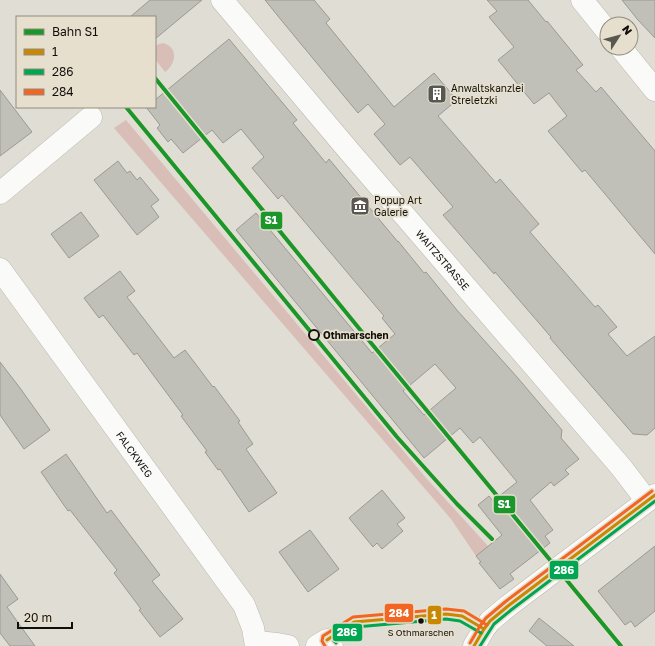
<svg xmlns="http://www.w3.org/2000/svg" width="655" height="646" viewBox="0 0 655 646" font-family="'Golos Text',sans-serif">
  <rect width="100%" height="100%" fill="#e0ddd4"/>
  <path fill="#d9bdb7" d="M163,43C179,47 176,64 165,72L155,59V46L159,44Z
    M126,120L426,478L488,546L476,556L451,519L114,128Z"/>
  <path fill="#c0bfb8" stroke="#9a9a93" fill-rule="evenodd" d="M150,0H202L155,39V17H130Z
    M265,0H314L330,19L326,23L394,107L434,73L457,100L438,116L496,183L500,179L539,224L530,232L595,307L598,305L617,327L608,334L627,356L655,336V428L647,435L633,434L550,338L551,337L495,272L494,274L443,215L453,207L410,157L400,165L374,134L385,124L368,104L358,113L282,21Z
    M487,0H528L546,22L547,21L583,65L576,70L596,92L601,87L655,151V254L585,170L582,172L548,131L567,116L549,93L534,104L498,60L514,47L489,17L497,11Z
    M622,0H655V38L638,20Z
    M229,39L297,120L293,123L326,163L329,159L398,242V241L424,273L426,272L456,309L517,377L562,430L561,438L579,459L565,470L569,474L554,486L551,482L530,500L553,530L545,536L550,543L510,574L514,579L500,589L479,563L481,562L476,556L502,535L478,505L489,496L493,501L517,482L480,437L473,443L460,428L424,458L236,230L256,213L372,353L395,334L382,318L384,316L282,195L278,199L252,168L264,157L241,129L223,143L212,130L183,153L171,139L168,142L157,128L160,125L146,107H155V100ZM435,364L456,388L424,415L403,391Z
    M0,90L32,132L0,156Z
    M118,161L127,173L130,171L137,180L140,177L159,200L151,206L159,217L137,235L94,180Z
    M81,212L99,236L69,258L51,234Z
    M120,271L135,291L127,297L174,358L185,350L213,387L214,386L240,421L238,422L253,444L246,449L277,493L249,512L220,469L218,470L205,452L207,451L181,416L183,415L137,353L134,355L103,315L99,318L84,298Z
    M0,362L20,388L50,430L24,449L0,415Z
    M66,454L107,513L111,510L160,575L152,581L183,619L160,637L139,610L141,609L114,573L117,570L70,510L68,511L41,472Z
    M382,490L405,518L397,524L403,531L382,549L377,543L373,547L349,518Z
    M310,530L339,569L308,592L279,552Z
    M655,546V611L635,627L631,621L625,625L598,591Z
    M0,574L18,599L7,607L19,624L35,646H10L0,633Z
    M539,618L574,646H547L529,631Z"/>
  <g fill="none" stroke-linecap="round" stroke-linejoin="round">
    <g stroke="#bbb8b1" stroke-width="23">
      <g id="minor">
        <path id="s1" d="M222,0L349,151L621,467L647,501"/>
        <path d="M582,0L607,31"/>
        <path d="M621,48L655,90"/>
        <path d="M0,193L91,117"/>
        <path id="s2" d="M0,269L244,605L253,628L256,646"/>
        <path d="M256,642L277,644L288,646"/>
        <path d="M317,646L327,640L332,646"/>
      </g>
    </g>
    <g stroke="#bbb8b1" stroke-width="23">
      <path id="major" d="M474,646L484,629L490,621L508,606L655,495"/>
    </g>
    <use href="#minor" stroke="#fafaf9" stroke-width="22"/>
    <use href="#major" stroke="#fafaf9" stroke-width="22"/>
    <g stroke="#e6dfce" stroke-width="6">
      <path id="bus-1" d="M327,640L354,622L446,614L462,616L484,629
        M474,646L484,629L490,621L508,606L655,495"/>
    </g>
    <g stroke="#e6dfce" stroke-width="6">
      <path id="bus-2" d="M336,643L334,641L356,627L446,619L460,621L481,633
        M480,646L494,624L511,610L655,501"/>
    </g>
    <g stroke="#e6dfce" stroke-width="6">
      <path id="bus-3" d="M470,643L480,626L486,618L505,602L652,491
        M325,646L322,641L323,636L353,617L446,609L464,611L487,625"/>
    </g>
    <use href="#bus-1" stroke="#c98802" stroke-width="3"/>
    <use href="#bus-2" stroke="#00a651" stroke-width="3"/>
    <use href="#bus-3" stroke="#f26522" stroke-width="3"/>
    <g stroke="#e6dfce" stroke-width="7">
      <path id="rail-1" d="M155,78L362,332L621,646
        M126,107L397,437L457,504L492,539"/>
    </g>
    <use href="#rail-1" stroke="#1a962b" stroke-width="4"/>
  </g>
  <defs>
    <g id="building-square" transform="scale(1)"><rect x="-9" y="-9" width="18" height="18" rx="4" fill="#595750" stroke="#e6dfce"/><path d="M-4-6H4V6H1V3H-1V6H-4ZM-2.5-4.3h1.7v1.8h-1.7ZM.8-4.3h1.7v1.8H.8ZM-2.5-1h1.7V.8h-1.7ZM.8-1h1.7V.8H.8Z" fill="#fff"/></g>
    <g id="museum-square" transform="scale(1)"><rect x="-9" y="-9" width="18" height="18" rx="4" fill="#595750" stroke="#e6dfce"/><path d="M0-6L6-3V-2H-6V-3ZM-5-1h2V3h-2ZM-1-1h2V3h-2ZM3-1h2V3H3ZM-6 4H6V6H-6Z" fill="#fff"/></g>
  </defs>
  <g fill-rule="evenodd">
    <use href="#building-square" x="437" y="94"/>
    <use href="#museum-square" x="360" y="206"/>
  </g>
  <circle fill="#e6dfce" stroke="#110f09" stroke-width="2" cx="314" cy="335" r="5"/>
  <circle fill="#110f09" stroke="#e6dfce" stroke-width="1.5" cx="421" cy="621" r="3.5"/>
  <g text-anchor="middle" stroke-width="3.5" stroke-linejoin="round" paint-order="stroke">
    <g font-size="9" fill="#110f09" stroke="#e6dfce">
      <text x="421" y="636">S Othmarschen</text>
    </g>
    <g font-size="10" fill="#110f09" stroke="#e6dfce" text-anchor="start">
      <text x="451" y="92">Anwaltskanzlei<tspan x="451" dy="12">Streletzki</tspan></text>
      <text x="374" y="204">Popup Art<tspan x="374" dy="12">Galerie</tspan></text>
    </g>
    <g font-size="10" fill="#110f09" stroke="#e6dfce">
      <text dy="4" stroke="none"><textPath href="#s1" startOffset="341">WAITZSTRASSE</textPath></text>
      <text dy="4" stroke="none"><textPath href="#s2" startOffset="229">FALCKWEG</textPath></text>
    </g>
    <g font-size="10" font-weight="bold" fill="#110f09" stroke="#e6dfce" text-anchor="start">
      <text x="323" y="339">Othmarschen</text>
    </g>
  </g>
  <g stroke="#e6dfce" stroke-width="1.5">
    <rect x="260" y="211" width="23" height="19" rx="4" fill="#1a962b"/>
    <rect x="493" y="495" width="23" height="19" rx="4" fill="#1a962b"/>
    <rect x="549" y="560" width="30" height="20" rx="4" fill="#00a651"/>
    <rect x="384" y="603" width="30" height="20" rx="4" fill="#f26522"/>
    <rect x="427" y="605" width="15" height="20" rx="4" fill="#c98802"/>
    <rect x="332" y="623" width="31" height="19" rx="4" fill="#00a651"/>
  </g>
  <g font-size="11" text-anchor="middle" font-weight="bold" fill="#fff">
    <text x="271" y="224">S1</text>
    <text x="504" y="508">S1</text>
    <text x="564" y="574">286</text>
    <text x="399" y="617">284</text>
    <text x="434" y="619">1</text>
    <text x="347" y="636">286</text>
  </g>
  <rect x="16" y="16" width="140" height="92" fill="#e6dfce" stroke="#918c7f"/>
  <rect x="24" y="29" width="20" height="6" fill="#1a962b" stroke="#918c7f"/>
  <text x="52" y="36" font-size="12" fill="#110f09">Bahn S1</text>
  <rect x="24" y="49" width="20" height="6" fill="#c98802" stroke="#918c7f"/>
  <text x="52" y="56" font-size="12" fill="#110f09">1</text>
  <rect x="24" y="69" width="20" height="6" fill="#00a651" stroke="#918c7f"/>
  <text x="52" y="76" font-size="12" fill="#110f09">286</text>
  <rect x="24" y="89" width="20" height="6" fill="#f26522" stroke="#918c7f"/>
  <text x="52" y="96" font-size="12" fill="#110f09">284</text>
  <g transform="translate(619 36) rotate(54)"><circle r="19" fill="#e6dfce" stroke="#918c7f"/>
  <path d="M0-3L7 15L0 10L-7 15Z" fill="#595750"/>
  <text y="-6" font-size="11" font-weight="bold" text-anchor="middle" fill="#110f09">N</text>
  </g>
  <path d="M18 622v6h54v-6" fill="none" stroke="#110f09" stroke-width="2"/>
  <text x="24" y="622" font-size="12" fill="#110f09" stroke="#e6dfce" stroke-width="3" paint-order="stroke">20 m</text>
</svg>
